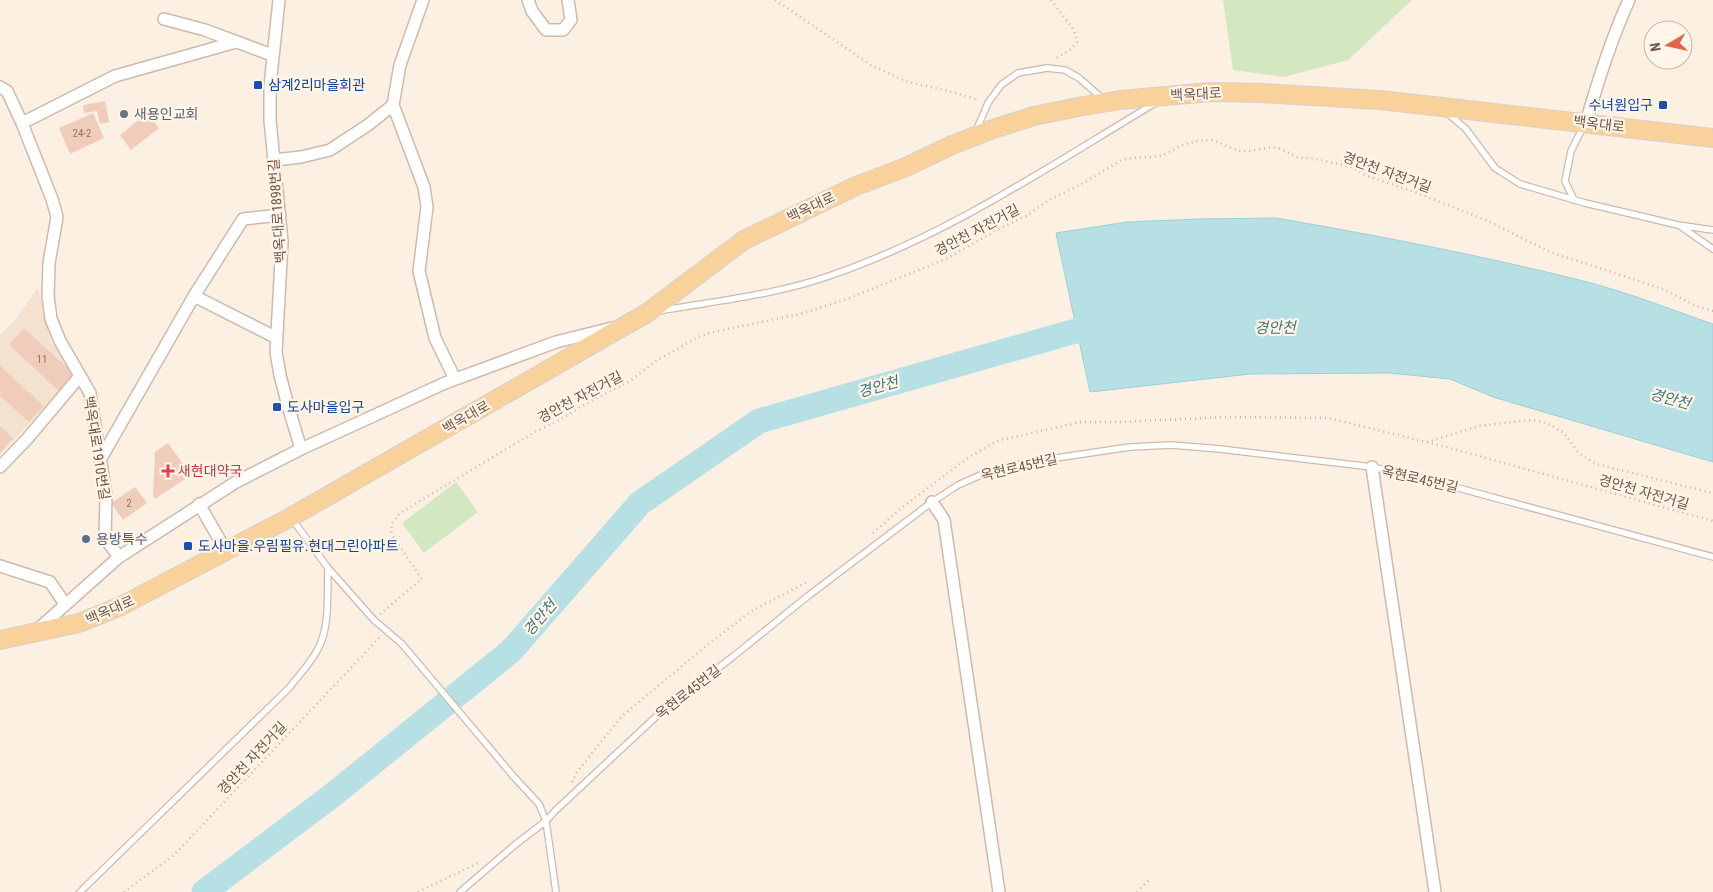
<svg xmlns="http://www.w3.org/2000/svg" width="1713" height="892" viewBox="0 0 1713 892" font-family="'Roboto Condensed','Noto Sans KR',sans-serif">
  <rect width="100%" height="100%" fill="#fcf0e2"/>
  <path fill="#f3e2d0" d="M38,288L51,342L77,373L0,455V335L14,321Z"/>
  <path fill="#d3e8c1" d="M1223,0H1412L1348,60L1284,77L1233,70Z
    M456,482L478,512L424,553L402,523Z"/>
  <path fill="#b7e0e4" stroke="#9dcfd6" d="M1276,218C1380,236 1485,256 1587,282C1630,293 1672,310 1713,324V462L1493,397L1450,379L1389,373L1250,374L1090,392L1056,233L1127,222L1198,219Z"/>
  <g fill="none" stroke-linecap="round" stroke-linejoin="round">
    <path stroke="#b7e0e4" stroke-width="25" d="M204,892L334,794L511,651L640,503L759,421L1079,330H1112"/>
  </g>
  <path fill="#f0cdba" d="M105,101L109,122L100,124L97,111L84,113L83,105Z
    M93,113L104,138L70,154L59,128Z
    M147,113L159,128L131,150L120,135Z
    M24,328L74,374L59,391L9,345Z
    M0,366L44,406L29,422L0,396Z
    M0,426L13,438L0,453Z
    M168,443L191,475L155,499L153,496L155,452Z
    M135,487L147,503L123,520L111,503Z"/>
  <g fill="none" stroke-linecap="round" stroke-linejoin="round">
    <g stroke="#cebaac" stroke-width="8">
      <path id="service" d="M1446,112L1466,129L1495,168L1520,184L1585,203L1632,214L1678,225L1713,230
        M976,131L988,103L1001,85L1018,73L1047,68L1065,70L1079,78L1103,99
        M1574,200L1565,181L1571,151L1584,125
        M1680,226L1713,249
        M659,311C715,301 775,295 829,276C947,236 1051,165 1157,102
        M292,519L328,568L374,620L402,644L514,777L539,804L546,821L556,892
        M80,892L289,688C299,675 312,662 319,647C330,625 327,592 328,569
        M460,892L516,844L546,821L556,810L661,712L735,655L808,596L932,502L958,485L990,471L1029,462L1130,447L1171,445L1220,449L1372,467L1418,477L1713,557"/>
    </g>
    <g stroke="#cebaac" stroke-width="14">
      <path id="minor" d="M279,0L270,86V120L282,242L276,352L280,375L288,406L301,449
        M423,0L400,65L393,105L424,187L427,207L419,271L435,338L455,379
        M528,0L532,11L546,30H563L571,20L568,0
        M164,19L205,30L272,55
        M0,87L7,91L22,123L52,199L57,217L49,263L48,296L51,319L60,341L90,393L106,495L105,538L119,557
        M22,123L115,76L236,42
        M1586,123C1598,80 1611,40 1629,0
        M274,160L301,157L330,150L368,125L393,105
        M194,296L277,338
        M100,460L194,296L243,219L280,215
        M0,467L27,439L80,376
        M1372,467L1435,892
        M932,502L944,520L999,892
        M199,504L226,551
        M0,566L50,582L65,604
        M37,630L119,557L236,482L301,449L445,383L556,342L612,328"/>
    </g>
    <g stroke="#d8d0cc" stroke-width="20">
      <path id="primary" d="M0,640L79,623L121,606L291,517L647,313L744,240L856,186L906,167L952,145L993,129L1034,116L1078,107L1120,100L1211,92L1260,93L1380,100L1713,138"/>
    </g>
    <path stroke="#d5b19d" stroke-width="2.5" stroke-dasharray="1 4" stroke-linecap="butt" d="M775,0L871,65L905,81L952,92L979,100
      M1051,0L1074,30L1077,42L1070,50L1055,59
      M1427,442L1479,426L1531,420L1547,423L1564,433L1579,453L1596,464L1713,493
      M873,533L900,509L969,457L997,441L1080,422H1121L1225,417L1329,418L1450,448L1713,521
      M380,614L422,579L392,535C390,525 394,520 400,513L533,433L560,420L580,407L630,381L656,361L698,337L709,333L800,314L847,299L946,259L997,230L1026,216L1049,200L1080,185L1120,161L1129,158L1154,157L1164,155L1182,145L1197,141L1212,140L1239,151H1249L1271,147L1281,149L1299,158H1311L1351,167L1367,176L1415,192L1488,221L1550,252L1663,289L1696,306L1713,311
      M572,782L577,772L622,716L706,646L750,612L809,581
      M124,892L174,855L381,636
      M418,892L478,863
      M1137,892L1149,880"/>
    <use href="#service" stroke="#fff" stroke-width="5.5"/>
    <use href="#minor" stroke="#fff" stroke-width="11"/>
    <use href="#primary" stroke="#f9d29b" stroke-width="18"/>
  </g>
  <g fill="#1a4fb4" stroke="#fff5e8" stroke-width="2">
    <rect x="253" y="80" width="10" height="10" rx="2.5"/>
    <rect x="1658" y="100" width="10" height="10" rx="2.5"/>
    <rect x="272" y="402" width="10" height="10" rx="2.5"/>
    <rect x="183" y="541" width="10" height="10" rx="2.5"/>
  </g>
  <circle fill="#6b7280" stroke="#fff5e8" stroke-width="2" cx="124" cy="114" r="5"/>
  <path fill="#e0444e" stroke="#fff5e8" stroke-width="2" d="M165.5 463.5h5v5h5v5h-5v5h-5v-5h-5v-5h5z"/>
  <circle fill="#5c6f8a" stroke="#fff5e8" stroke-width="2" cx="86" cy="539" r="5"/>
  <g text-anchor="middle" stroke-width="4.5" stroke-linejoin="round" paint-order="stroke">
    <g font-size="11" fill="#927465">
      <text x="82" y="137">24-2</text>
      <text x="42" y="363">11</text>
      <text x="129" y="507">2</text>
    </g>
    <g font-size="14" fill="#164399" stroke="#fff5e8" text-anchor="start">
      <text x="268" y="90">삼계2리마을회관</text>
      <text x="1653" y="110" text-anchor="end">수녀원입구</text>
      <text x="287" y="412">도사마을입구</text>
      <text x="198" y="551">도사마을.우림필유.현대그린아파트</text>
    </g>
    <g font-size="14" fill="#725649" stroke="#fff5e8">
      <text transform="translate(1196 94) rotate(-3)" y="5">백옥대로</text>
      <text transform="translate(1599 124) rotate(7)" y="5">백옥대로</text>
      <text transform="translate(1387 172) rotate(20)" y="5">경안천 자전거길</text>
      <text transform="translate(811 207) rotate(-26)" y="5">백옥대로</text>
      <text transform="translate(277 211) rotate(-94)" y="5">백옥대로1898번길</text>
      <text transform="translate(977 230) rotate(-28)" y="5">경안천 자전거길</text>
      <text transform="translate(580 397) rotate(-28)" y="5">경안천 자전거길</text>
      <text transform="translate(466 417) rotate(-30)" y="5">백옥대로</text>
      <text transform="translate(97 448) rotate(81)" y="5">백옥대로1910번길</text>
      <text transform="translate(1019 467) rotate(-13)" y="5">옥현로45번길</text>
      <text transform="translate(1420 479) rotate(13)" y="5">옥현로45번길</text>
      <text transform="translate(1644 492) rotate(16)" y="5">경안천 자전거길</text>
      <text transform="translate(110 610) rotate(-24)" y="5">백옥대로</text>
      <text transform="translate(688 692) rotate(-38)" y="5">옥현로45번길</text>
      <text transform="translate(252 758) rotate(-47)" y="5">경안천 자전거길</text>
    </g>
    <g font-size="14" fill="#5b616d" stroke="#fff5e8" text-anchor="start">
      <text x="134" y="119">새용인교회</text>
    </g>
    <g font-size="14" fill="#be3a42" stroke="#fff5e8" text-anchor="start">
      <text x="178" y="476">새현대약국</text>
    </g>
    <g font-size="14" fill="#4e5e75" stroke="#fff5e8" text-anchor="start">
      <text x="96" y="544">용방특수</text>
    </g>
    <g font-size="15" font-style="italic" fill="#40777f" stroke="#fff5e8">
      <text transform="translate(1275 328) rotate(-1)" y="5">경안천</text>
      <text transform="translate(878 387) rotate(-16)" y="5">경안천</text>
      <text transform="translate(1670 399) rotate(15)" y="5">경안천</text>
      <text transform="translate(540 618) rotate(-49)" y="5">경안천</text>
    </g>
  </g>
  <g transform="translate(1668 45) rotate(261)"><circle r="24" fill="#fff5e8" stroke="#c7b5a8"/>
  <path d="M0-4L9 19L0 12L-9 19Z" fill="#e36549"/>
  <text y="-8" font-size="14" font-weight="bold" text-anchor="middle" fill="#725649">N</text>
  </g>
</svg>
